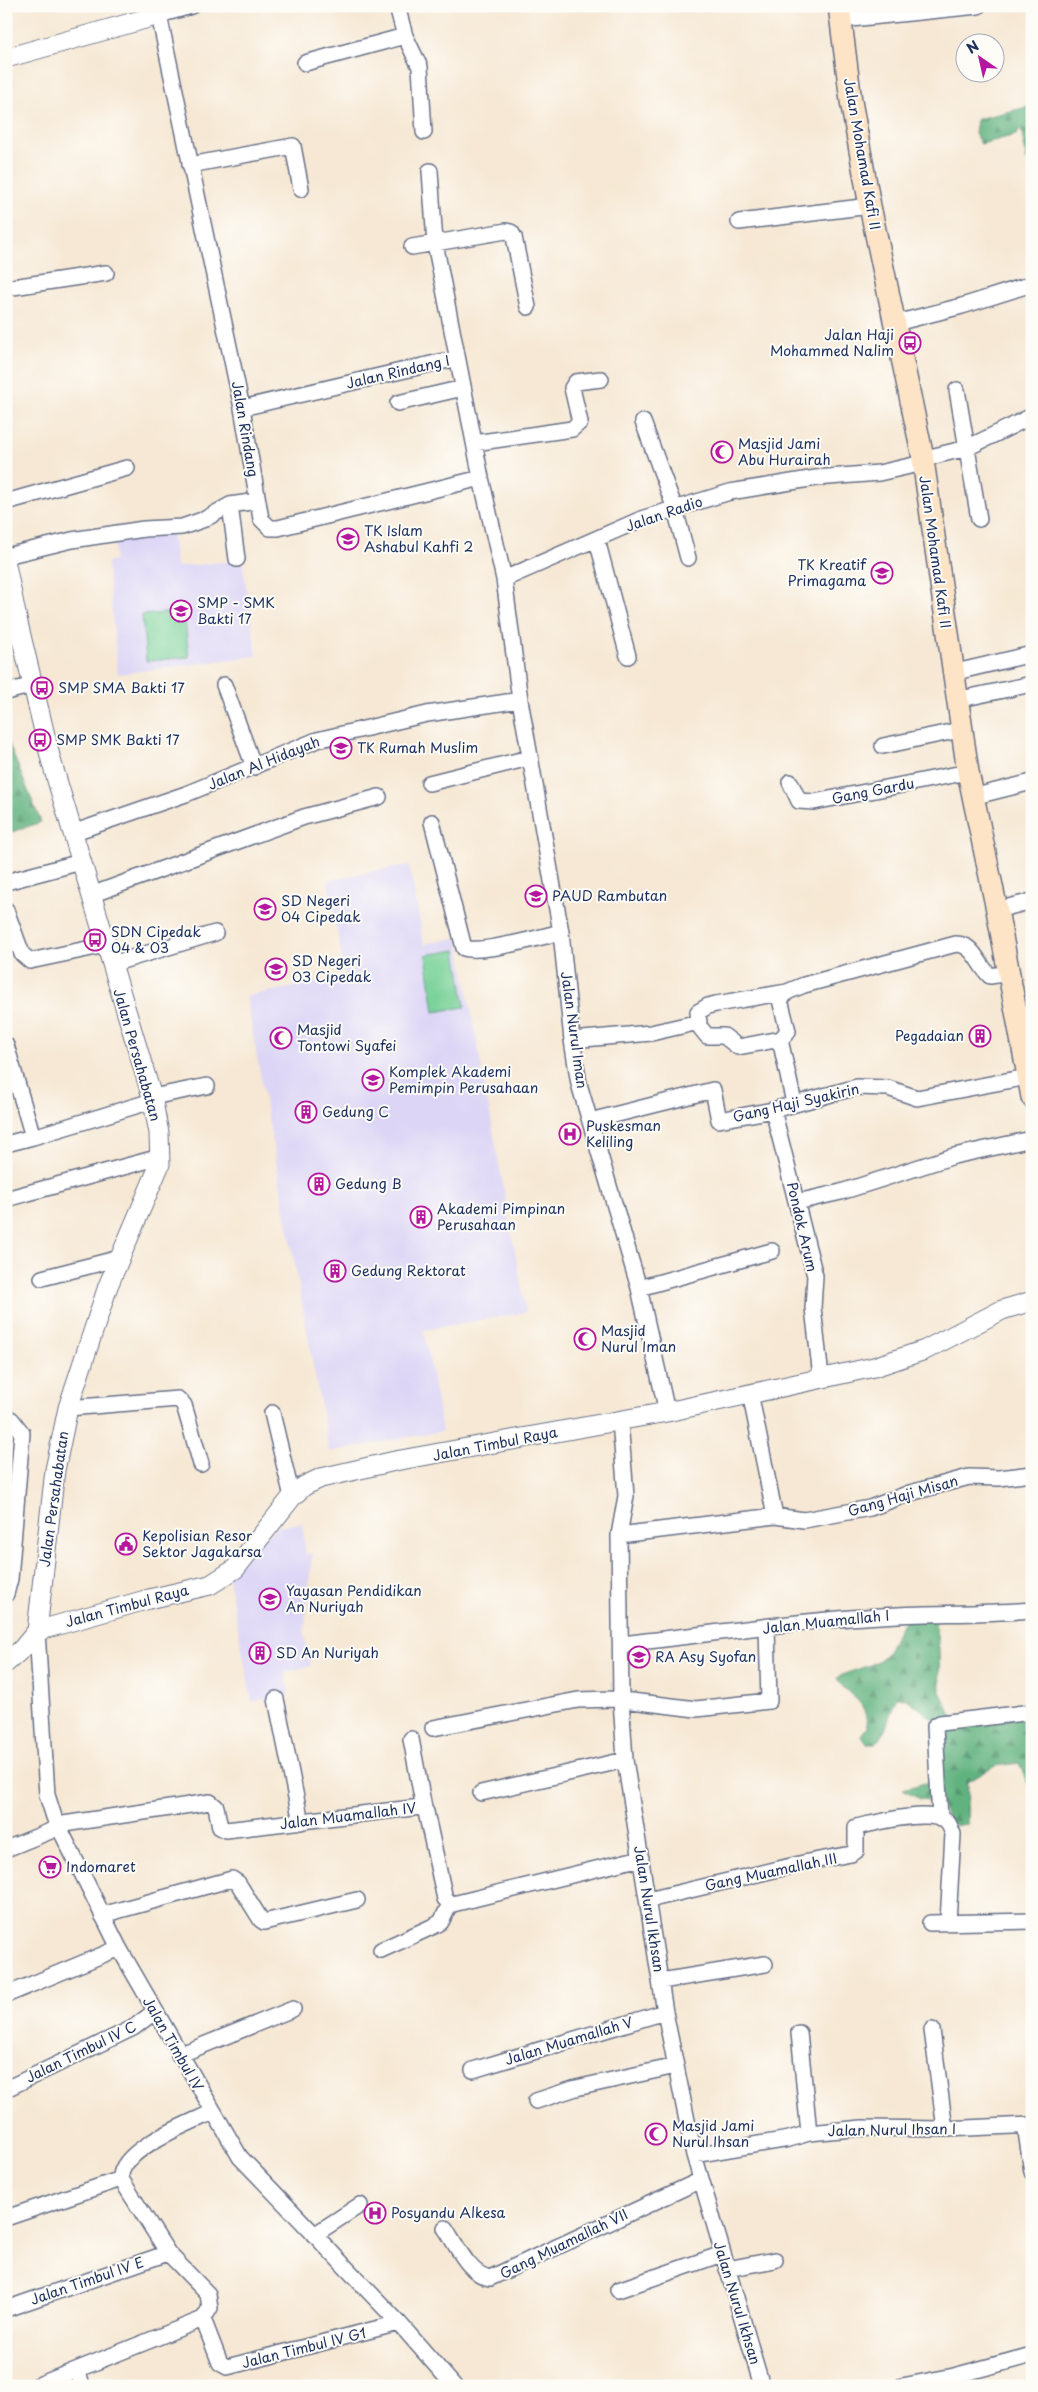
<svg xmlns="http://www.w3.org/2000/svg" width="1038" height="2392" viewBox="0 0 1038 2392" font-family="'Playpen Sans',sans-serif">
  <defs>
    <pattern id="forest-firs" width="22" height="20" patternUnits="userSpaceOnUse" patternTransform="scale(1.25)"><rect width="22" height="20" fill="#60b27f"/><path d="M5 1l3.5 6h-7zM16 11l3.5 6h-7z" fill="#4e916b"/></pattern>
  </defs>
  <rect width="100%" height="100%" fill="#fdfcf7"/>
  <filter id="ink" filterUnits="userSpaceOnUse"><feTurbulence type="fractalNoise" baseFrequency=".02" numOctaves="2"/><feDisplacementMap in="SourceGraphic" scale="10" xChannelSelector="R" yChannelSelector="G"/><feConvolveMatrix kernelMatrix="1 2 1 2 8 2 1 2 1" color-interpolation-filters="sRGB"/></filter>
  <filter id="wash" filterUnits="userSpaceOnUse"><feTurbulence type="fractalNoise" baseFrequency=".0096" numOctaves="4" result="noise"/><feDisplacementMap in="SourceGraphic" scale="20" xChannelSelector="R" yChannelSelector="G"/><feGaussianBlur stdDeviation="1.12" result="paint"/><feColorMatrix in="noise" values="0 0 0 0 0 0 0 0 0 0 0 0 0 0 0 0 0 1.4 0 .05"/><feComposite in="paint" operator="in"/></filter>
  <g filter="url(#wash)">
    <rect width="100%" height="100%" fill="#f6e8d4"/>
    <path fill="#dcd5f6" d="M172,533L176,567L242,560L257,656L118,674L107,562L115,560L114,539Z
      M409,865L424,944L458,938L526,1312L424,1330L442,1431L329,1452L246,996L345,977L328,880Z
      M302,1523L306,1555L312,1553L304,1633L311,1666L285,1672L289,1694L252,1702L226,1566L280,1526Z"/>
    <path fill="url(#forest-firs)" stroke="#3e706e" d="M1032,106V165L1027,161L1021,129L1016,135L981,144L975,134L977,119Z
      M6,737L41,822L6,834Z
      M911,1617H934L939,1649L940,1692L956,1723L1032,1713V1793L1019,1763L995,1766L968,1782L967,1824L952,1826L939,1801L919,1799L903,1789L932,1781L942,1754L944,1728L907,1699L897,1697C889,1713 888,1732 876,1744H867L861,1735L867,1727C866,1696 849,1700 837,1678C851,1669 871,1668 883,1657C896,1645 893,1628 911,1617Z"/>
    <path fill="#76d096" stroke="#48807a" d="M184,611L189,657L146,661L142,615Z
      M456,950L465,1007L434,1012L426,955Z"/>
  </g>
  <g filter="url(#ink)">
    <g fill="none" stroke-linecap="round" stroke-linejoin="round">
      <g stroke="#687087" stroke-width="18">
        <path id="minor" d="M191,6L159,15L242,408L261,519L270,528H278L481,478L504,579
          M397,6L405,36L420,67L424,132
          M841,20L978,6
          M305,63L405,36
          M190,165L293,146L301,189
          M430,171L435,243L481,478
          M739,222L870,206
          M412,247L506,231L511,232L514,237L528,307
          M6,288L106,273
          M896,323L962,306L1032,284
          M957,390L979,519
          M398,403L463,388
          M242,408L457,358
          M643,422L675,509L688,558
          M474,443L572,429L580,422L572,388L576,382L601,379
          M922,459L967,448L1032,416
          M6,502L127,468
          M597,540L628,656
          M6,556L72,540L144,529L182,527L205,519L230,505
          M237,559L230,505L257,501
          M952,673L1032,654
          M224,685L254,767
          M6,692L34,685
          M956,700L1032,684
          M883,746L960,730
          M790,782L799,801L814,802L968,772
          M429,783L529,758
          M972,797L1032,782
          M432,822L464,948C481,954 541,937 561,932
          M72,833L186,794L317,740L427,714L520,700
          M6,882L81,862
          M91,895L304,817L379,797
          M6,910L22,954L30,961L106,945
          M997,910L1032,901
          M112,964L215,933
          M781,1039L738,1047L724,1036H707L699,1026L698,1012L708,1006L716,1004L787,992
          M572,1040L651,1033L699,1022
          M6,1045L33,1137L152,1101
          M152,1097L207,1086
          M794,1103L781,1044V1039L788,1031L780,1000L787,992L804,985L956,944C974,944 978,965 990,976L1009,973
          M773,1110L815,1276L813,1308L821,1377
          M590,1121L713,1090L719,1120L773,1110L857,1087L888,1088L917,1098L1027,1077
          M6,1144L33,1137
          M6,1199L160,1157
          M797,1202L841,1192L954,1156L1032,1139
          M42,1278L120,1258
          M639,1288L772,1251
          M750,1393L775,1516
          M68,1408L178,1399L184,1405L201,1464
          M667,1412L639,1288L579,1084L572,1040L561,932L520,700L504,579L644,518L730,492L816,478L879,473L923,463
          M272,1413L292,1497
          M6,1418L11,1419L22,1433L10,1579L6,1594
          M620,1421L626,1496L619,1535L621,1700L625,1760L665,2012L694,2155L762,2386
          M619,1535L775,1516L804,1520L870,1508L910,1493L969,1477L999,1478L1032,1474
          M37,1631L47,1795L54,1817L119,1948L240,2157L399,2323L454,2386
          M621,1644C713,1634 806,1619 898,1615C943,1613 987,1614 1032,1610
          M276,1699L301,1822
          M433,1728L578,1700L615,1699L696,1709L769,1701L767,1628
          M411,1739L424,1808
          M481,1793L625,1760
          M940,1819L935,1726L940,1723L1032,1712
          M57,1825L210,1802L216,1807L220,1827L226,1830L421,1807L426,1812L445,1899L453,1904L641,1858
          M6,1849L58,1828
          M648,1900L808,1862L851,1854L856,1851V1827C876,1823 932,1807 948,1823C950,1826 952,1831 953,1834L948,1922
          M102,1915L232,1879L238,1883L261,1920L264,1922L357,1900
          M930,1923L1032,1921
          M381,1950L436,1925L441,1922L450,1904
          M661,1981L765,1964
          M6,1995L119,1948
          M932,2030L945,2129
          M799,2033L809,2133
          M179,2055L293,2009
          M473,2070L665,2012
          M6,2089L133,2028L154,2012
          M536,2101L576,2088L676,2066
          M1025,2125L1032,2172
          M694,2155L789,2139L809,2133L862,2128L945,2129L1032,2125
          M121,2179L168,2253L208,2294L210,2308L203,2319
          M6,2218L121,2179C118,2150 190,2123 213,2112
          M445,2228C456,2244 469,2275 490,2278L701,2180
          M314,2235L360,2205
          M727,2269L775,2260
          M618,2290L722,2254
          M6,2309L168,2253
          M203,2319L220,2363L227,2367L399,2323
          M78,2370L82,2386
          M36,2386L203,2319
          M902,2386L954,2376L1032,2355"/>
      </g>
      <g stroke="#687087" stroke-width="21">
        <path id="tertiary" d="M6,58L159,15L156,6
          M6,565L17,619L51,760L152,1097L159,1133L160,1164L108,1286L68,1408L55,1470L37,1631
          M6,1663L23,1648L37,1631L149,1599L210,1585L235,1569L292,1497L304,1486L321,1478L395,1461L667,1412L874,1367L925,1350L1002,1310L1032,1301"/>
      </g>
      <g stroke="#687087" stroke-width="24">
        <path id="secondary" d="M839,6L851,101L870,206L922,453L968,772L997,910L1032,1097"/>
      </g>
      <use href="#minor" stroke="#fff" stroke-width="15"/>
      <use href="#tertiary" stroke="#fff" stroke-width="19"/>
      <use href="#secondary" stroke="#fee4c6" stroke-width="21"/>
    </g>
  </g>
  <defs>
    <g id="bus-ring" transform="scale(1.125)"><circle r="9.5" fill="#fdfcf7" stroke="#b5179e" stroke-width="1.5"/><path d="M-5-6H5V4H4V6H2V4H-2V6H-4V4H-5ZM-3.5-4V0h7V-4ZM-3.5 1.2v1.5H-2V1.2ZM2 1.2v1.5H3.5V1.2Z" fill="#b5179e"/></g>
    <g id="mosque-ring" transform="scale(1.125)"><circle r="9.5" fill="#fdfcf7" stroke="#b5179e" stroke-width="1.5"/><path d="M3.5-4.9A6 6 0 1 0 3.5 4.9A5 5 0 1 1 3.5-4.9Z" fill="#b5179e"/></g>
    <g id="school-ring" transform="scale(1.125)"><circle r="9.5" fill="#fdfcf7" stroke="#b5179e" stroke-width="1.5"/><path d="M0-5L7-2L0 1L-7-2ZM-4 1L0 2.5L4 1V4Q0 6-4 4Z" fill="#b5179e"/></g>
    <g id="building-ring" transform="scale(1.125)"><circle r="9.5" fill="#fdfcf7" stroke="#b5179e" stroke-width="1.5"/><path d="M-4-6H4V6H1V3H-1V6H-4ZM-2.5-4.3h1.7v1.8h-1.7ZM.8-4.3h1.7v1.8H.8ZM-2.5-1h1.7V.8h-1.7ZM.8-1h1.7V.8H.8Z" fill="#b5179e"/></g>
    <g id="university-ring" transform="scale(1.125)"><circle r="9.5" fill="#fdfcf7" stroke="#b5179e" stroke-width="1.5"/><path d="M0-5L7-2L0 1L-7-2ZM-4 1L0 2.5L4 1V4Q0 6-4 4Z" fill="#b5179e"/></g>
    <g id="hospital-ring" transform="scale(1.125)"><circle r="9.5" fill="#fdfcf7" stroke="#b5179e" stroke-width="1.5"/><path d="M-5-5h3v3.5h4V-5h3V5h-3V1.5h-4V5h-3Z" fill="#b5179e"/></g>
    <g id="civic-ring" transform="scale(1.125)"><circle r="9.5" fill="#fdfcf7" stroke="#b5179e" stroke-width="1.5"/><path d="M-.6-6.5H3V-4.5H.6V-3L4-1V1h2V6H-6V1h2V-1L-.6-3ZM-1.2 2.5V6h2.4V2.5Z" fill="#b5179e"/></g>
    <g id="supermarket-ring" transform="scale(1.125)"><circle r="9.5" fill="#fdfcf7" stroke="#b5179e" stroke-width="1.5"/><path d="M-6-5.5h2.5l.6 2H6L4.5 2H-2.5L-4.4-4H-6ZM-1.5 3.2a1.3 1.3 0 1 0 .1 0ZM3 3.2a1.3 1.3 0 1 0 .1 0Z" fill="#b5179e"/></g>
  </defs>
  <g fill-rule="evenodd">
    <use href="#bus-ring" x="910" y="343"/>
    <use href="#mosque-ring" x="722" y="452"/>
    <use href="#school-ring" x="348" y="539"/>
    <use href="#school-ring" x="882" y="573"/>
    <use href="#school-ring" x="181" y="611"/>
    <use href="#bus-ring" x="42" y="688"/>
    <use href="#bus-ring" x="40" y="740"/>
    <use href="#school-ring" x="341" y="748"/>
    <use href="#school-ring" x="536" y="896"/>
    <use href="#school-ring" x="265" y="909"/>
    <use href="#bus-ring" x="95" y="940"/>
    <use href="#school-ring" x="276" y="969"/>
    <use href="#building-ring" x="980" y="1036"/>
    <use href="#mosque-ring" x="281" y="1038"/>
    <use href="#university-ring" x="373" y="1080"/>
    <use href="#building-ring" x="306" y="1112"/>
    <use href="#hospital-ring" x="570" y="1134"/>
    <use href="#building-ring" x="319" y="1184"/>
    <use href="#building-ring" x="421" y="1217"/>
    <use href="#building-ring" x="335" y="1271"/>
    <use href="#mosque-ring" x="585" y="1339"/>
    <use href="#civic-ring" x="126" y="1544"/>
    <use href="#school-ring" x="270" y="1599"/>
    <use href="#building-ring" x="260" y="1653"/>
    <use href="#school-ring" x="639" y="1657"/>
    <use href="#supermarket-ring" x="50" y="1867"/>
    <use href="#mosque-ring" x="656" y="2134"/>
    <use href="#hospital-ring" x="375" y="2213"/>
  </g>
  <g text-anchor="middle" stroke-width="4" stroke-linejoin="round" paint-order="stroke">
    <g font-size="14" fill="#1b2f5e" stroke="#fdfcf7">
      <text transform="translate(862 154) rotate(80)" y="5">Jalan Mohamad Kafi II</text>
      <text transform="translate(398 372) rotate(-13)" y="5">Jalan Rindang I</text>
      <text transform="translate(245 429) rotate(80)" y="5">Jalan Rindang</text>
      <text transform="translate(664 514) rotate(-19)" y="5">Jalan Radio</text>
      <text transform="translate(935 552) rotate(82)" y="5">Jalan Mohamad Kafi II</text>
      <text transform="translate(264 763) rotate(-22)" y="5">Jalan Al Hidayah</text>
      <text transform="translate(873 791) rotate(-11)" y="5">Gang Gardu</text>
      <text transform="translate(574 1030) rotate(82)" y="5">Jalan Nurul Iman</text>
      <text transform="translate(137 1055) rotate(74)" y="5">Jalan Persahabatan</text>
      <text transform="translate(796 1103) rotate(-13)" y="5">Gang Haji Syakirin</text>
      <text transform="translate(802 1227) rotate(77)" y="5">Pondok Arum</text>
      <text transform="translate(495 1444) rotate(-11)" y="5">Jalan Timbul Raya</text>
      <text transform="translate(903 1496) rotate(-16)" y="5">Gang Haji Misan</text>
      <text transform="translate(54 1499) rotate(-82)" y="5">Jalan Persahabatan</text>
      <text transform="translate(127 1606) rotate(-15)" y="5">Jalan Timbul Raya</text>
      <text transform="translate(826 1622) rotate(-6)" y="5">Jalan Muamallah I</text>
      <text transform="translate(348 1816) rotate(-7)" y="5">Jalan Muamallah IV</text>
      <text transform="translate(771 1872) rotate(-12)" y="5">Gang Muamallah III</text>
      <text transform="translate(649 1909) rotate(81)" y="5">Jalan Nurul Ikhsan</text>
      <text transform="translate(569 2041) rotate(-17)" y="5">Jalan Muamallah V</text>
      <text transform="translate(173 2044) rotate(60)" y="5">Jalan Timbul IV</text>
      <text transform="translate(81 2052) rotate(-26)" y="5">Jalan Timbul IV C</text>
      <text transform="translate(892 2130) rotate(-1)" y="5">Jalan Nurul Ihsan I</text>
      <text transform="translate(564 2244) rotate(-26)" y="5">Gang Muamallah VII</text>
      <text transform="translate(87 2281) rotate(-19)" y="5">Jalan Timbul IV E</text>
      <text transform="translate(737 2303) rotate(73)" y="5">Jalan Nurul Ikhsan</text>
      <text transform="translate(304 2348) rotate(-14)" y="5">Jalan Timbul IV G1</text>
    </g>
    <g font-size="14" fill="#1b2f5e" stroke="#fdfcf7" text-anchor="start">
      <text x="894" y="340" text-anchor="end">Jalan Haji<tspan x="894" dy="16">Mohammed Nalim</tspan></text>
      <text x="738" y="449">Masjid Jami<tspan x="738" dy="16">Abu Hurairah</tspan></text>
      <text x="364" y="536">TK Islam<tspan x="364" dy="16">Ashabul Kahfi 2</tspan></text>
      <text x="866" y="570" text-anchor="end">TK Kreatif<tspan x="866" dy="16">Primagama</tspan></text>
      <text x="197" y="608">SMP - SMK<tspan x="197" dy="16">Bakti 17</tspan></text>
      <text x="58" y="693">SMP SMA Bakti 17</text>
      <text x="56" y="745">SMP SMK Bakti 17</text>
      <text x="357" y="753">TK Rumah Muslim</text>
      <text x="552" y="901">PAUD Rambutan</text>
      <text x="281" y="906">SD Negeri<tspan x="281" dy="16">04 Cipedak</tspan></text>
      <text x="111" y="937">SDN Cipedak<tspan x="111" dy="16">04 &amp; 03</tspan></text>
      <text x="292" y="966">SD Negeri<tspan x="292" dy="16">03 Cipedak</tspan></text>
      <text x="297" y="1035">Masjid<tspan x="297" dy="16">Tontowi Syafei</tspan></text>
      <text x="964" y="1041" text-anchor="end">Pegadaian</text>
      <text x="389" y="1077">Komplek Akademi<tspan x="389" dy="16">Pemimpin Perusahaan</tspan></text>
      <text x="322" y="1117">Gedung C</text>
      <text x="586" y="1131">Puskesman<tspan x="586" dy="16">Keliling</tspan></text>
      <text x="335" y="1189">Gedung B</text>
      <text x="437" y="1214">Akademi Pimpinan<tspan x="437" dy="16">Perusahaan</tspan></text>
      <text x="351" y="1276">Gedung Rektorat</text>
      <text x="601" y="1336">Masjid<tspan x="601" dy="16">Nurul Iman</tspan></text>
      <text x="142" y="1541">Kepolisian Resor<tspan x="142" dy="16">Sektor Jagakarsa</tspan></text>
      <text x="286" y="1596">Yayasan Pendidikan<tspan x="286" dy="16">An Nuriyah</tspan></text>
      <text x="276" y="1658">SD An Nuriyah</text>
      <text x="655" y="1662">RA Asy Syofan</text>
      <text x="66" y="1872">Indomaret</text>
      <text x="672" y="2131">Masjid Jami<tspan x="672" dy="16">Nurul Ihsan</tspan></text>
      <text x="391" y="2218">Posyandu Alkesa</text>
    </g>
  </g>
  <rect width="1038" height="2392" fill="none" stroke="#fdfcf7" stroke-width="25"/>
  <g transform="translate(980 58) rotate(326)"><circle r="24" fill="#fdfcf7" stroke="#a3aaba"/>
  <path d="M0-4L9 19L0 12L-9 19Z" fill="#b5179e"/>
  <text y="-8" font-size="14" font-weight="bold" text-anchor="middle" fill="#1b2f5e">N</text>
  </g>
</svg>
